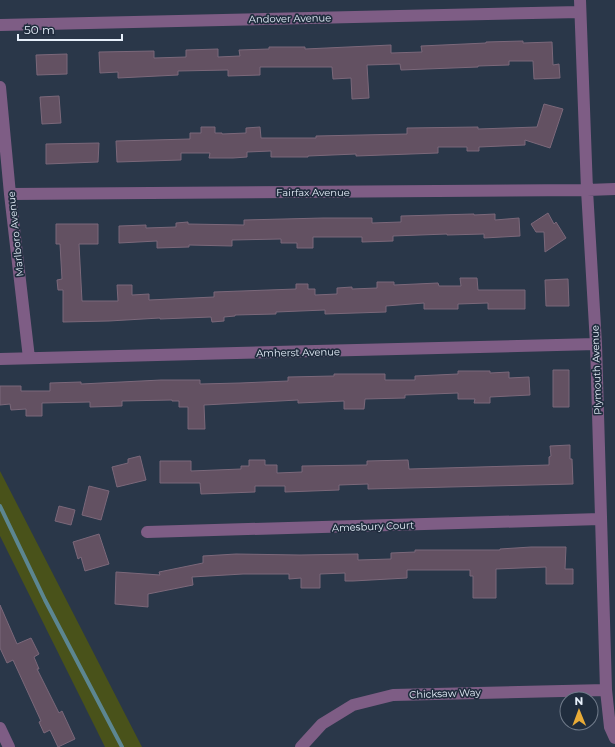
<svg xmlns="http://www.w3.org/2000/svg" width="615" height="747" viewBox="0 0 615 747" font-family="Montserrat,sans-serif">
  <rect width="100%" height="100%" fill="#2a3749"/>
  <path fill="#49521a" d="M0,471L142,747H105L0,536Z"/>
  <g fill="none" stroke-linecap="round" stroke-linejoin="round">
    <path stroke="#5c8691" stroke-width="4" d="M0,506L45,600L122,747"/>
  </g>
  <path fill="#635162" stroke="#7b687a" d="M523,41V43L552,42L553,65L559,64L560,78L534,79L533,61H509V65L478,66V67L401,70L400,64L367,65L369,98L352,99L351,78L333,79L332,67H260V75L228,76V70L178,71V75L118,78V72L100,73L99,52L154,51V58L186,57V50L218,49V57L240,56L239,50L269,49V47H305V49L391,45V53L422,52L421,46L486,43V42Z
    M67,54V74L37,75L36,55Z
    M59,96L61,123L42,124L40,97Z
    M544,104L563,109L550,148L525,140V145L479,147V151H467V147H438V153L356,156V154L308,156V157H271V151L247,152V157L233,158H209L210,153H181V160L117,162L116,141L190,139V133H201V127H215V133H222V134L246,133V128L260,127L261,138H316V136L407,134V128L478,127V129L537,127Z
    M99,143L98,162L46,164V144Z
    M548,213L554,224L556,222L566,238L545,252L544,232H536L531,224Z
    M474,214V215L495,214V220L519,218L520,236L484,238V234L447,235V234L393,236V241L362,242V237H313V248H297V243H281V239L232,240V246L189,245V247L157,248V241L119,243V226L146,225V228L176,227V223L188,222V224L244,225V220L323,218H372V223L401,222V216Z
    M56,224H98V244H79L82,301H118L117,285H132V295L149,294V300L214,297V292L296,289V284H308V289H315V295L337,294V288L352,287V289L377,288V282H394V285L438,283L439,286H461L460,278H477L478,290H525V309H488V303L458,304V309H424V303L386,306V312L325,314V310L276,312V314L235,315V316L224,317V321L212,322L211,317L160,319V318L109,321L63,322V290H58L57,280L62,279L60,244H56Z
    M568,279L569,306H546L545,280Z
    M553,370H569V407H553Z
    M458,371H490V373L509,372V378L529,377L530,395L490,397V403H474L475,399H458V393L405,395V398L365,399L364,409H344V401L298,403V400L204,405L205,429H188V407H179V401H172V400L122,401V406L90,407V402L42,403V416H26V409L11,410L10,404L0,405V386H21V391H50V383L81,382V384L161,380H200V384L240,383L288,381V377L334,376V374H385V380H415V376L458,374Z
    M570,445V459H572L573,484L368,489V484L339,485V490L285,492V486H255V492L201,494L200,483H160V461H191V471L241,469V466H249V460H265V465H277V473L302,472V466L367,465V461L408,460L409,469L549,465V457L551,456L550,446Z
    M140,456L146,480L117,487L112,467L128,463V459Z
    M89,486L109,491L101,520L82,515Z
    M59,506L75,510L71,525L55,521Z
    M99,534L109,564L85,571L81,557L78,559L73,542Z
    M531,547H566L565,569H573V584H546V567L496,569V598H473V576H470V570H407V578L353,581H345V573L320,574V588H301V578L289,579V574H243L192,577L193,585L148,594V607L115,604L116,572L160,575L159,572L203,563V556L236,554L300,555L358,554V560L391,559V553L415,552V550H500V549Z
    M0,605L17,644L31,638L39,654L34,657L39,669H37L59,713L62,711L75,739L58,747L50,730L44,733L39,722L41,721L13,660L7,663L0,648Z"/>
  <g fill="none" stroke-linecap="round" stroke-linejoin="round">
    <path stroke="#7e5d85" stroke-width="12" d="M580,0L587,190L596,344L606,690L610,727L615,738
      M0,25L580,12
      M0,87L10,194L29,358
      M10,194L587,190L615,189
      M0,359L596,344
      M147,532L600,519
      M0,728L9,747
      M301,747L322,724L353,705L393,695L606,690"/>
  </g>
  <g text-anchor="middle" stroke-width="3.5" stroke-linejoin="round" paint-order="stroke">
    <g font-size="10" fill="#e7f0fb" stroke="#202d3e">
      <text transform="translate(290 18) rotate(-1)" y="4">Andover Avenue</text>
      <text x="313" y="196">Fairfax Avenue</text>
      <text transform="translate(15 234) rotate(-96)" y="4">Marlboro Avenue</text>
      <text transform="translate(298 352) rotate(-1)" y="4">Amherst Avenue</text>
      <text transform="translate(596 370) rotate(-92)" y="4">Plymouth Avenue</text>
      <text transform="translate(373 526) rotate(-2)" y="4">Amesbury Court</text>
      <text transform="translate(445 693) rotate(-2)" y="4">Chicksaw Way</text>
    </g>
  </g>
  <g transform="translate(579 711) rotate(359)"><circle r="19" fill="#202d3e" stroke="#707b8a"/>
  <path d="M0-3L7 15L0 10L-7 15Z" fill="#e8ab37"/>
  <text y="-6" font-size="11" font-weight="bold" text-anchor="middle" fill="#e7f0fb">N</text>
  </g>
  <path d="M18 34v6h104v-6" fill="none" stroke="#e7f0fb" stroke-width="2"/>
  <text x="24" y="34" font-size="12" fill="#e7f0fb" stroke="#202d3e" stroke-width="3" paint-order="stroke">50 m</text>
</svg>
